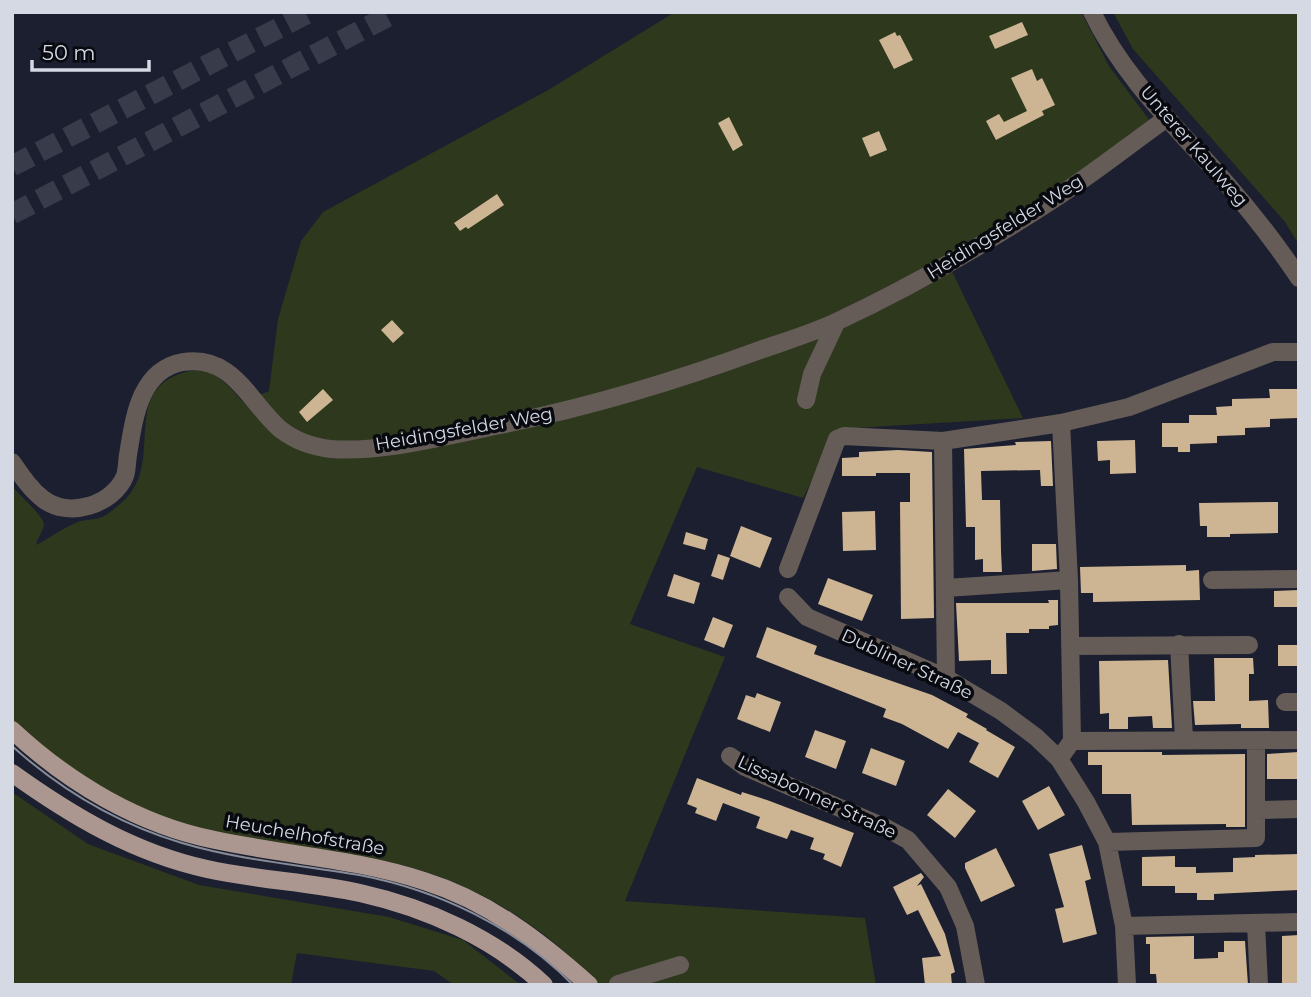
<svg xmlns="http://www.w3.org/2000/svg" width="1311" height="997" viewBox="0 0 1311 997" font-family="Montserrat,sans-serif">
  <rect width="100%" height="100%" fill="#1b1f2f"/>
  <path fill="#2d381d" d="M675,12H1081L1109,66L1153,125L947,261L1023,418L838,429L803,498L697,467L630,624L725,657L625,901L865,918L876,985H598C547,927 472,881 397,864C352,854 306,848 261,840C244,837 225,836 209,831C148,815 103,792 53,754C39,743 25,733 12,720V486C19,495 44,516 44,525C43,531 37,539 36,545C50,538 64,527 78,522C85,519 93,520 100,518C108,515 123,502 129,495C162,455 121,389 186,372C212,365 227,384 243,402L269,391L278,319L301,241L323,212L550,89Z
    M1113,12H1299V245L1285,222L1133,49Z
    M12,792L88,844L199,885L389,917L463,940L521,985H454L434,971L297,953L291,985H12Z"/>
  <path fill="#cdb493" d="M1022,22L1028,35L995,49L989,36Z
    M895,32L897,36L900,35L913,60L894,69L879,40Z
    M1032,69L1037,81L1042,78L1055,105L1042,111L1044,115L996,140L986,121L999,114L1004,122L1027,111L1011,78Z
    M729,117L743,145L733,151L718,123Z
    M879,131L887,150L870,157L862,138Z
    M497,194L504,205L468,229L466,227L460,231L454,223Z
    M392,320L404,333L393,343L381,330Z
    M323,389L333,400L307,422L299,412Z
    M1269,389H1299L1298,418L1270,419V427L1245,428V435L1217,436V443L1190,444V452H1178V447H1162V423H1189V415H1217L1216,407L1232,406V399L1270,398Z
    M1135,440L1136,473L1110,474V460L1098,461L1097,441Z
    M1051,441L1053,486H1041L1040,470L981,471L982,500H1000L1001,551L1002,572H983V559L975,560V527H966L964,449L1016,445L1015,442Z
    M898,450L932,452L934,618L901,619L900,502H910V473H876V476H842V458L859,457V452Z
    M1278,502V533L1230,534V537H1207V526H1200L1199,503Z
    M875,511L876,550L843,551L842,512Z
    M741,526L772,538L760,568L730,556Z
    M686,532L708,539L705,550L683,544Z
    M1032,544H1056L1057,569L1032,571Z
    M718,554L730,558L723,580L711,576Z
    M1186,565V571L1199,570L1200,600L1093,602V593H1081L1080,567Z
    M674,574L700,583L694,604L667,596Z
    M828,578L873,595L862,621L818,604Z
    M1299,590V607H1274V591Z
    M1048,600H1058V625L1049,626V629H1029V633H1006L1007,674H991V660L959,661L956,603H1049Z
    M713,617L733,625L724,648L704,640Z
    M767,627L817,646L814,654L932,695L968,714L966,717L987,729L986,730L1015,747L998,778L969,762L979,743L958,732L948,749L902,724L883,717L886,709L756,657Z
    M1278,645H1299V666H1278Z
    M1214,658H1253L1254,674H1249V701L1268,700L1269,728H1241V724L1195,725L1193,701H1215Z
    M1168,660L1172,728H1153L1152,716L1128,717V729H1109V713L1100,714L1099,661Z
    M757,693L781,702L770,732L737,719L746,695L755,698Z
    M815,730L846,741L836,769L805,757Z
    M871,748L905,761L896,786L862,773Z
    M1088,752H1162V755L1245,754V827H1226V824L1132,825L1131,794H1102V765H1088Z
    M1299,752V779H1267V754Z
    M697,778L741,795L742,792L767,800L854,833L841,867L823,859L825,854L810,849L814,838L791,830L787,839L756,828L760,817L723,803L716,821L695,813L697,808L687,804Z
    M1049,786L1065,815L1038,830L1022,801Z
    M948,789L976,811L955,838L927,815Z
    M1082,845L1091,879L1085,881L1097,934L1063,943L1055,909L1064,907L1049,854Z
    M996,848L1015,886L981,902L965,868V863Z
    M1299,854V890L1214,894V900H1197V893H1175V886H1142V857L1175,856V867H1196V873L1233,872V858L1255,857V855Z
    M921,873L924,877L917,886L921,884L945,934L955,972L951,974L952,985H925L922,958L941,956L918,910L907,915L893,887Z
    M1299,935V985H1282V936Z
    M1194,936V959L1218,958V952H1224V941H1245L1248,985H1157L1156,974H1150V944H1146V937Z"/>
  <g fill="none" stroke-linecap="round" stroke-linejoin="round">
    <path stroke="#373b4a" stroke-width="21" stroke-dasharray="21 10" stroke-linecap="butt" d="M12,166L310,12
      M12,214L396,12"/>
    <path stroke="#655c58" stroke-width="18" d="M1092,12C1122,75 1174,125 1220,176C1249,209 1275,242 1299,278
      M806,400L812,374L836,323
      M943,441L946,678
      M12,462C21,475 30,489 43,499C68,519 113,505 125,476C127,470 127,461 128,455C134,419 139,370 183,362C233,354 249,402 280,429C294,440 313,447 331,449C381,453 446,436 495,426C586,408 673,382 760,350C786,341 813,333 838,321C913,286 985,244 1054,199C1093,174 1129,145 1167,118
      M788,569L837,439L844,436L943,441L1061,423L1129,407L1273,352H1299
      M1212,580L1299,579
      M946,588L1069,580
      M788,597L807,617L946,678L1001,711L1036,737L1059,759L1086,802L1107,842L1124,926L1127,985
      M1179,644L1184,739
      M1070,646L1249,645
      M1285,702H1299
      M1072,741L1299,740
      M730,756L745,767L884,827L908,840L948,887L965,926L976,985
      M1059,759L1072,741L1069,580L1061,423
      M1256,810L1299,809
      M1107,842L1256,838V741
      M1256,924L1259,985
      M1124,926L1299,922
      M618,984L680,965"/>
    <path stroke="#ab9790" stroke-width="18" d="M12,730C69,783 139,825 215,840C285,855 357,859 424,881C488,901 540,941 589,985
      M12,773C72,816 134,853 207,869C257,880 310,882 360,893C427,908 494,938 544,985"/>
    <path stroke="#888c99" stroke-width="2" d="M12,746C61,790 118,824 182,843C239,860 300,865 359,875C438,890 516,927 573,985"/>
  </g>
  <g text-anchor="middle" stroke-width="7" stroke-linejoin="round" paint-order="stroke">
    <g font-size="18" fill="#d5d9e3" stroke="#080a10">
      <text transform="translate(1194 146) rotate(49)" y="6">Unterer Kaulweg</text>
      <text transform="translate(1005 227) rotate(-32)" y="6">Heidingsfelder Weg</text>
      <text transform="translate(464 429) rotate(-10)" y="6">Heidingsfelder Weg</text>
      <text transform="translate(907 664) rotate(25)" y="6">Dubliner Straße</text>
      <text transform="translate(817 797) rotate(25)" y="6">Lissabonner Straße</text>
      <text transform="translate(305 835) rotate(10)" y="6">Heuchelhofstraße</text>
    </g>
  </g>
  <rect width="1311" height="997" fill="none" stroke="#d5d9e3" stroke-width="28"/>
  <path d="M32 60v10h117v-10" fill="none" stroke="#d5d9e3" stroke-width="3.5"/>
  <text x="42" y="60" font-size="21" fill="#d5d9e3" stroke="#080a10" stroke-width="5" paint-order="stroke">50 m</text>
</svg>
